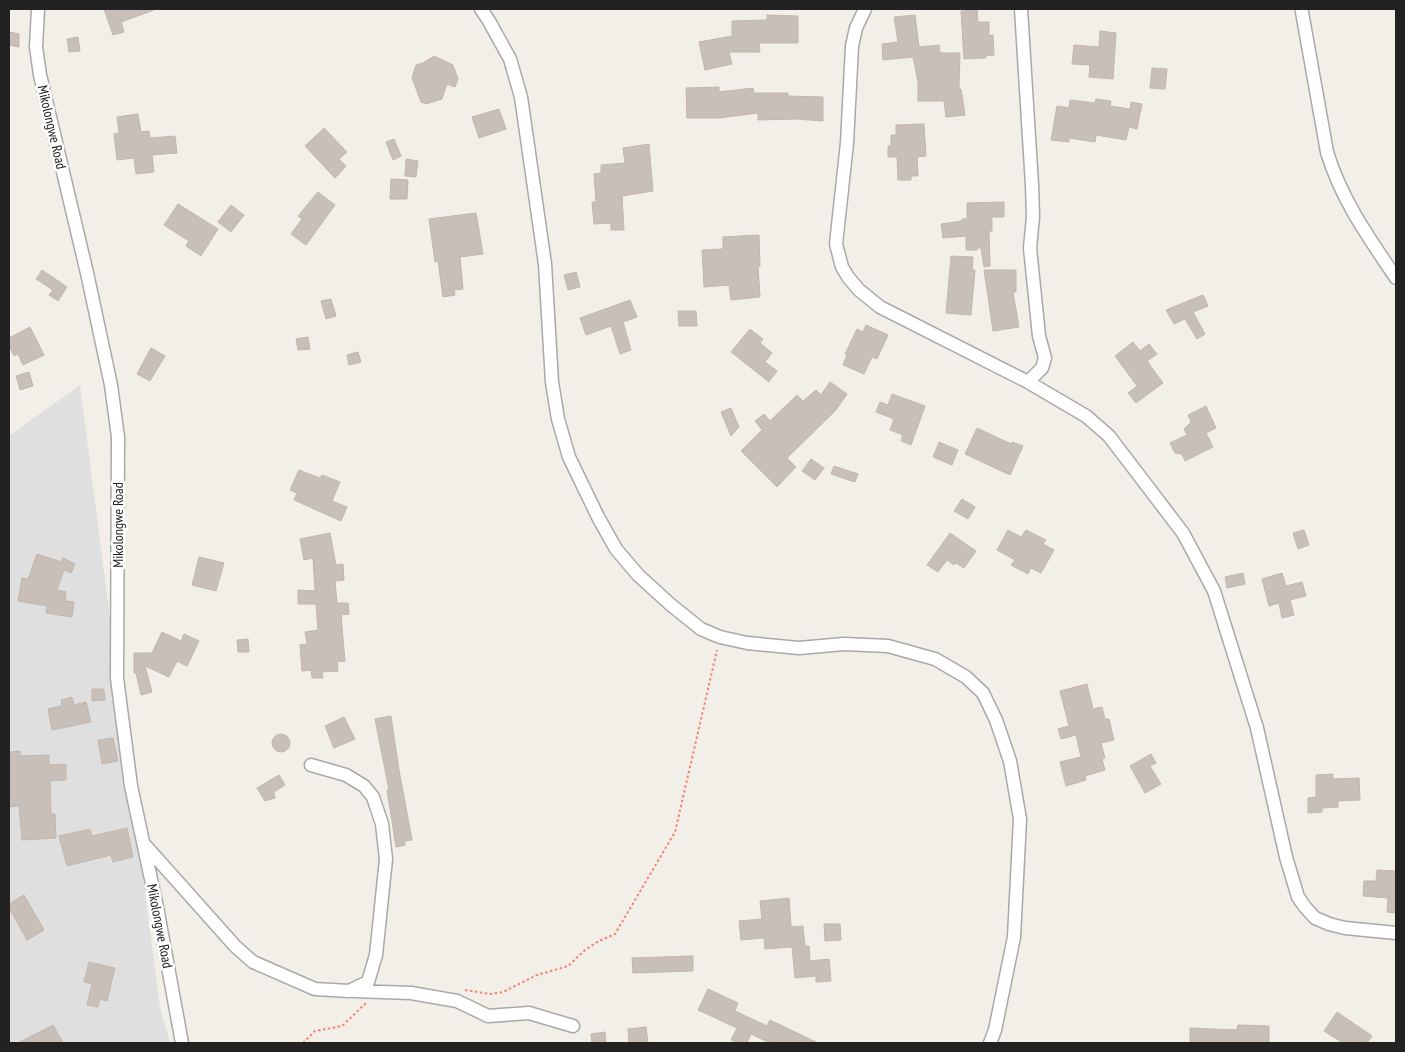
<svg xmlns="http://www.w3.org/2000/svg" width="1405" height="1052" viewBox="0 0 1405 1052" font-family="'PT Sans Narrow',sans-serif">
  <rect width="100%" height="100%" fill="#f2efe9"/>
  <path fill="#e0dfdf" d="M80,385L160,1008L170,1043H9V436Z"/>
  <path fill="#c7bfb8" stroke="#c4b6ab" d="M104,9H154V10L121,22L124,32L113,35Z
    M977,10L978,22H989V36L993,35L994,55L985,56L986,58L964,59L961,11Z
    M767,15L798,16V43H759L760,52H729L732,64L705,70L699,42L732,36V21L767,20Z
    M915,15L919,47L939,45L940,53H960L959,89H961L965,115L946,117L944,101H918V82L913,57L883,60L882,44L898,42L894,17Z
    M1100,31L1116,33L1113,79L1089,77L1090,65L1072,64L1074,45L1099,47Z
    M9,32L19,34V47L9,45Z
    M78,37L80,51L69,52L67,39Z
    M434,56L453,65L458,79L455,87L447,84L442,99L426,104L421,102L412,78L416,65L423,63Z
    M1152,68L1167,69L1165,89L1150,88Z
    M719,87V92L753,88L754,93H788V96L823,97V121L795,119L758,120V113L719,118H687L686,88Z
    M1096,99L1111,101L1110,106L1130,109L1131,102L1142,104L1137,129L1129,127L1126,140L1096,135L1095,142L1069,138V142L1051,140L1057,106L1069,108L1070,100L1095,103Z
    M499,109L506,129L479,138L472,117Z
    M138,114L141,132L149,131L150,138L175,136L177,153L152,155L154,172L136,174L134,158L117,160L114,134L119,133L117,117Z
    M924,124L926,156L917,157L918,176H911V180H898L897,157H888V146H891V135H896V125Z
    M324,128L347,152L339,159L346,166L335,178L305,146Z
    M394,139L401,156L393,160L386,142Z
    M649,144L653,191L622,196L624,230H611V223L594,224L592,202H596L594,174L601,173V165L625,163L623,148Z
    M406,159L418,161L416,177L405,176Z
    M391,179L408,180L407,199H390Z
    M318,192L335,205L306,245L291,234L302,219L298,216Z
    M1004,202V217H992V231H989L990,266L984,267L981,248H977V250H966V236L943,238L941,224L962,221V219H967V203Z
    M178,204L218,229L201,256L186,246L189,241L164,225Z
    M231,205L244,215L231,232L218,222Z
    M476,213L483,254L460,257L463,289L454,290L455,295L443,297L438,261L435,262L429,219Z
    M759,235L760,266H758L760,297L731,300L729,285L704,287L702,250L723,249V237Z
    M951,256L973,257L972,270H975L971,315L946,313Z
    M42,270L67,287L58,301L49,295L53,290L36,279Z
    M984,270H1016V292H1013L1019,327L993,331Z
    M576,272L580,287L568,290L564,275Z
    M1203,295L1208,306L1193,312L1205,334L1197,339L1185,319L1174,324L1166,310Z
    M331,299L336,316L326,319L321,301Z
    M630,300L637,317L623,322L631,350L620,354L611,326L586,335L580,318Z
    M678,311H696L697,326H679Z
    M866,325L888,335L877,359L872,357L864,374L843,365L847,355L845,354L857,329L863,332Z
    M30,327L44,355L23,365L18,354L14,356L9,345V338Z
    M750,329L763,339L760,343L772,353L765,362L777,371L769,382L731,352Z
    M308,337L310,349L298,350L296,339Z
    M1133,342L1140,351L1149,344L1157,354L1147,361L1163,383L1136,403L1128,393L1137,386L1115,356Z
    M151,348L165,356L150,381L137,374Z
    M358,352L361,362L349,365L347,355Z
    M29,372L33,386L20,390L16,376Z
    M830,382L847,394L836,410L787,458L796,467L777,487L741,451L762,430L755,421L764,414L770,421L797,395L803,401L816,390L821,395Z
    M892,394L925,406L911,445L901,441L903,435L890,430L894,419L876,412L880,402L888,405Z
    M1206,406L1216,428L1206,433L1213,447L1185,461L1182,454L1175,453L1170,443L1187,435L1184,429L1191,422L1188,415Z
    M731,408L739,427L731,436L721,412Z
    M977,428L1011,444L1012,442L1023,446L1010,475L965,454Z
    M939,442L958,450L952,465L933,457Z
    M811,459L824,468L815,480L802,471Z
    M834,466L858,474L855,482L831,474Z
    M299,470L320,478L322,475L340,482L332,501L347,507L341,521L294,500L297,493L290,490Z
    M962,499L975,507L968,519L954,511Z
    M1008,530L1021,537L1026,530L1046,540L1043,544L1054,550L1041,573L1031,568L1028,574L1011,565L1015,560L997,550Z
    M1304,530L1309,545L1298,549L1293,533Z
    M330,533L336,565L343,564L344,580L335,581L337,603H348L349,614L341,615L345,661L337,662L338,671L322,672L323,678H312L311,670L302,671L300,645L307,644L305,632L318,630L316,604H298V590L315,591L313,558L304,560L300,539Z
    M950,533L976,551L964,568L956,563L954,565L947,560L938,572L927,565Z
    M37,554L62,562L63,558L75,564L71,573L64,570L57,590L66,592L65,601L74,602L72,617L46,613L47,606L18,601L22,578L28,579Z
    M199,557L224,563L216,591L192,585Z
    M1243,573L1245,584L1227,588L1225,577Z
    M1282,573L1286,586L1302,582L1306,596L1290,600L1294,615L1282,618L1279,603L1269,606L1262,579Z
    M162,632L181,641L184,634L199,641L187,666L177,661L169,677L145,666L152,692L141,695L136,673H134V653H152Z
    M248,639L249,652H238L237,640Z
    M1087,684L1093,709L1102,707L1105,719H1109L1114,740L1101,743L1105,758L1102,759L1105,770L1085,776L1086,780L1066,786L1060,762L1081,757L1076,735L1061,739L1058,729L1069,726L1060,691Z
    M92,689H104L105,700L92,701Z
    M72,697L74,705L86,702L91,722L52,730L48,709L62,706L61,700Z
    M391,716L399,770L412,840L405,841V845L396,847L387,790H389L375,719Z
    M344,717L355,739L334,748L325,726Z
    M272 743a9 9 0 1 1 18 0a9 9 0 1 1-18 0Z
    M113,738L118,761L102,764L98,740Z
    M20,751V756L49,755V765L66,764V780L50,781L51,814H55L56,838L22,840L19,806L9,807V752Z
    M1151,754L1156,763L1150,766L1161,784L1145,793L1130,766Z
    M1333,774V779L1359,778L1360,800L1338,801V807L1322,808V812L1308,813V798L1316,797V775Z
    M279,775L285,785L274,792L275,798L265,801L257,788Z
    M127,828L133,857L113,862L111,855L67,866L59,836L90,829L92,836Z
    M1377,870L1396,871V913L1387,912L1388,898L1363,896L1364,881H1376Z
    M24,895L44,930L27,940L9,908V904Z
    M789,898L791,927L803,926L805,946H809L810,961L829,959L831,981L816,982V976L795,978L792,947L765,949L764,938L741,940L739,921L762,919L760,901Z
    M824,924H840L841,940L825,941Z
    M693,956V971L633,973L632,958Z
    M89,962L115,968L107,1001L100,999L98,1007L87,1005L92,984L84,982Z
    M708,989L738,1003L735,1011L767,1026L770,1020L818,1043H770L751,1034L747,1043H739L731,1040L737,1028L698,1010Z
    M1337,1012L1372,1036L1367,1043H1343L1324,1031Z
    M53,1025L63,1043H18Z
    M1238,1025L1269,1026V1043H1190V1028L1237,1030Z
    M646,1027L648,1043H629L628,1029Z
    M605,1032L606,1043H592L591,1034Z"/>
  <g fill="none" stroke-linecap="round" stroke-linejoin="round">
    <g stroke="#a9a9a9" stroke-width="15">
      <path id="street" d="M38,9L36,47L40,75L87,273L111,385L118,437L117,678L131,786L157,907L182,1043
        M481,9L489,21L510,59L521,97L545,264L552,382L558,419L569,457L598,517L616,549L638,575L671,605L701,629L720,637L747,643L799,648L844,644L888,646L935,659L966,677L983,693L996,720L1010,761L1020,819L1014,937L995,1030L990,1043
        M865,9L856,28L852,46L847,143L836,244L842,267L848,277L859,290L880,307L1028,382L1086,416L1109,436L1183,533L1214,591L1257,728L1286,857L1298,897L1305,907L1315,918L1329,924L1345,928L1396,933
        M1021,9L1032,185L1033,217L1030,248L1039,336L1045,358L1042,368L1028,382
        M1302,12L1327,152C1341,199 1369,238 1396,278
        M144,844L235,946L253,962L315,989L349,991L368,982L376,955L386,859L382,824L373,797L364,786L346,775L311,765
        M354,991L411,993L457,1001L488,1016L529,1013L573,1026"/>
    </g>
    <path stroke="#fa8072" stroke-width="2" stroke-dasharray="2.5 2.5" stroke-linecap="butt" d="M465,990L490,994L503,992L537,975L568,966L585,950L599,941L615,934L675,832L717,650
      M303,1043L315,1031L342,1026L366,1003"/>
    <use href="#street" stroke="#fff" stroke-width="12"/>
  </g>
  <g text-anchor="middle" stroke-width="5" stroke-linejoin="round" paint-order="stroke">
    <g font-size="14" fill="#222" stroke="#fff">
      <text transform="translate(52 127) rotate(77)" y="5">Mikolongwe Road</text>
      <text transform="translate(118 525) rotate(-90)" y="5">Mikolongwe Road</text>
      <text transform="translate(160 926) rotate(79)" y="5">Mikolongwe Road</text>
    </g>
  </g>
  <rect width="1405" height="1052" fill="none" stroke="#222222" stroke-width="20"/>
</svg>
